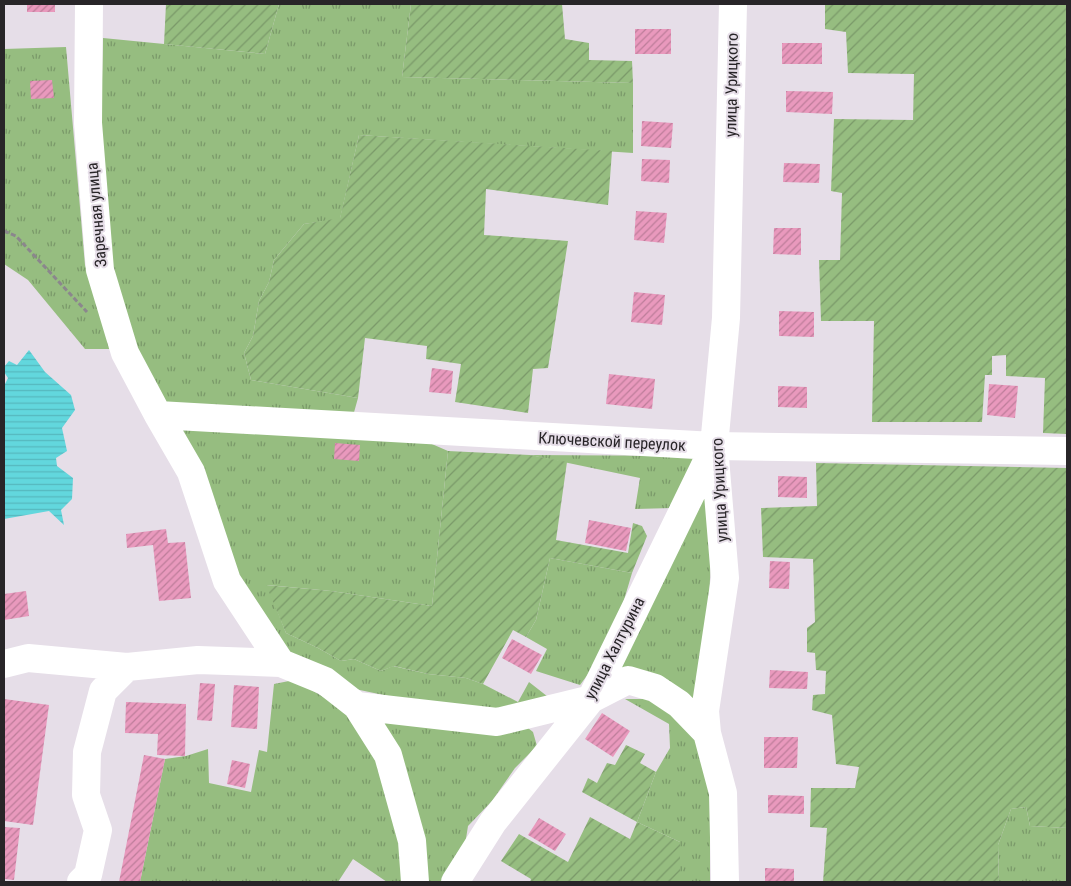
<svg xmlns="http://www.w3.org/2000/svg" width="1071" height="886" viewBox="0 0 1071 886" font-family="'Roboto Condensed',sans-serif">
  <defs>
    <pattern id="grass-tufts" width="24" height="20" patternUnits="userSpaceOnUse" patternTransform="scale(1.25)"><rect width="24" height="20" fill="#96bd80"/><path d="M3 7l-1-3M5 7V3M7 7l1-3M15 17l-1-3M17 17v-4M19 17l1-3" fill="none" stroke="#7a9969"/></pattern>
    <pattern id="garden-furrows" width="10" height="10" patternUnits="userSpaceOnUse" patternTransform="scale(1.25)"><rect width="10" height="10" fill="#96bd80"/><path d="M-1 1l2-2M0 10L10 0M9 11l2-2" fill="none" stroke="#7a9969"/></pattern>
    <pattern id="water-rules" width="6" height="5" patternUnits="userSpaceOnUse" patternTransform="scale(1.25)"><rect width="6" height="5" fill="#62d7dd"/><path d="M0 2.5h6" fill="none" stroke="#55b8be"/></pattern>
    <pattern id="building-hatch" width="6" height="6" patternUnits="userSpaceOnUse" patternTransform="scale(1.25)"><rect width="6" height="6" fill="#e999bd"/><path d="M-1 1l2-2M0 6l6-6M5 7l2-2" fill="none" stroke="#bd7d9a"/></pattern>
  </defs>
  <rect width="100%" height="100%" fill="#e6dee8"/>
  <path fill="url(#grass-tufts)" d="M279,4H411L402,77L633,83V153L359,135L340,219L304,224L274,260L269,282L259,301L253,336L244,353L251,380L358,398L353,416L162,404L140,367L107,262L101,121L103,38L265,54Z
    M66,47L85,265L111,349H85L28,280L4,264V49Z
    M177,426L425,441L448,451L432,606L331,591L267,585L286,633L318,648L341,661L354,659L381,671L393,666L428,674L466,678L483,684L518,702L529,682L552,700L508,713L393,697L355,689L288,654L233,573Z
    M530,455L694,456L673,508L635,509L640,478Z
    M709,478L711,557L709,601L694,707L608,681Z
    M550,558L632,573L619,617L600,658L580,685L536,671L547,649L526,637L536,620Z
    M294,680L334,703L358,725L372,746L403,838L404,882H387L353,859L338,882H140L165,759L186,756L208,749L209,783L251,792L259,750L267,752L274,684Z
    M625,699H651L668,708L699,744L707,768L710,798V882H680V842L637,822L656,772L670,748L669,724Z
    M373,717L430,728L523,724L533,732L537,746L515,768L492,801L468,826L465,845L445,882H427Z
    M1026,807L1030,826L1067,828V882H999L998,845L1011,809Z"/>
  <path fill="url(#garden-furrows)" d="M166,4H279L265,54L164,44Z
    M411,4H562L565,39L589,43V60L632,61L633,83L402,77Z
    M825,4H1067V434L1043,433L1045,378L1006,376V355L992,356V375H985L982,422H872L874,321H821L819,260H840L842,193L831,191L834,119L913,120L914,74L848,73L846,32L825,29Z
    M359,135L612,151L608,205L486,189L484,235L568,241L548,368L533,369L528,413L455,402L461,364L426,359L427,346L365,338L358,398L251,380L244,353L253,336L259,301L269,282L274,260L304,224L340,218Z
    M448,451L530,455L567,462L556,540L628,553L633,523L642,526L647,536L632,573L550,558L536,620L526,637L513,630L483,684L466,678L428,674L394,666L381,671L354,659L341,661L318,648L286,633L266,585L331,591L432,606Z
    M816,463L1067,468V828L1030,826L1026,807L1011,809L998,845L999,882H823L827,828L810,827L811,788H855L859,767L836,764L832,715L812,710L813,695L825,694L826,671L816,670L815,653L807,652V628L815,622L813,559L763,557L761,508L817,506Z
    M626,745L645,754L640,763L656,772L637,822L680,842V882H530L531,879L501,861L519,834L568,862L590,817L630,839L637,822L582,792L588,778L597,783L607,763L615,765Z"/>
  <path fill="url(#water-rules)" d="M29,350L45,372L71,395L75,410L62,428L67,451L56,458L57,466L73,478L72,499L61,510L64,525L49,511L4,519V386L8,378L4,372V367L9,361L17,365Z"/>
  <path fill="url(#building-hatch)" d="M27,4H55V12H27Z
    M635,29H671V54H635Z
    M782,43H822V64H782Z
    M52,80L54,98L31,99L30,81Z
    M786,91L833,92L832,114L786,112Z
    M642,121L673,123L671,148L641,146Z
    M642,159L670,160L669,183L641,181Z
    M784,163L820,164L819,183L783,182Z
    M636,211L667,213L664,243L634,240Z
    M774,228H801V255L773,254Z
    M634,292L665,295L662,325L631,322Z
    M779,311L814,312V337L779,336Z
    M432,368L453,371L451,394L429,392Z
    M609,374L655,379L652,409L606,404Z
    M989,384L1018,386L1015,418L987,415Z
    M778,386L807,387V408L778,407Z
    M335,443L360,445L359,461L334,459Z
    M778,476L807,477V498L778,497Z
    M589,520L631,528L626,551L585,543Z
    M166,529L168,543L185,542L191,598L159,601L153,545L127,548L126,534Z
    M770,561L790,562L789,589L769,588Z
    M26,591L29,616L4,620V594Z
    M512,639L542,655L531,674L502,658Z
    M770,670L808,672L807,689L769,688Z
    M200,683L215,684L212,721L197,720Z
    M234,685L259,687L257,729L231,727Z
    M4,699L49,705L33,825L4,821Z
    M126,702L186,704L185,756L157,755L158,734L125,733Z
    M602,713L630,731L613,757L585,739Z
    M764,737H798L797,768H764Z
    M144,755L165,759L140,882H119Z
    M232,760L250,764L245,788L227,784Z
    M768,795L804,796V814L768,813Z
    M539,818L566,834L555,851L528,835Z
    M4,827L20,828L14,880L4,879Z
    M765,868L794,869V882H765Z"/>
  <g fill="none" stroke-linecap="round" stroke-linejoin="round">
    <path stroke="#8b868d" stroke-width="3" stroke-dasharray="5 2.5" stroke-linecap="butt" d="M4,231L16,236L87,312"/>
    <path stroke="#fff" stroke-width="28" d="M89,4L88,123L100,270L125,353L158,415L191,472L227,581L281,663L325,681L357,706L497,722L591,699L628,680L655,688L679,704L707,733
      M158,415L714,446L1067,451
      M4,664L28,658L127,667L198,660L281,663
      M357,706L388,755L412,841L415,882
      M81,882L88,875L98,830L86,795L87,752L103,691L127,667
      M455,882L493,822L591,699L714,447
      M725,882L723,793L707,733L705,711L725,578L714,446L726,318L733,4"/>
  </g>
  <g text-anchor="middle" stroke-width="4" stroke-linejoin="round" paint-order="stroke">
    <g font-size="16" fill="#282528" stroke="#e6dee8">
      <text transform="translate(731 85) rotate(-89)" y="6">улица Урицкого</text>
      <text transform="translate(96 215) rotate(-95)" y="6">Заречная улица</text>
      <text transform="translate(612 441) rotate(3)" y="6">Ключевской переулок</text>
      <text transform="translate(719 490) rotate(-93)" y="6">улица Урицкого</text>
      <text transform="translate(614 648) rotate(-63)" y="6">улица Халтурина</text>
    </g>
  </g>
  <rect width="1071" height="886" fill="none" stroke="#282528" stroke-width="10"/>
</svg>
